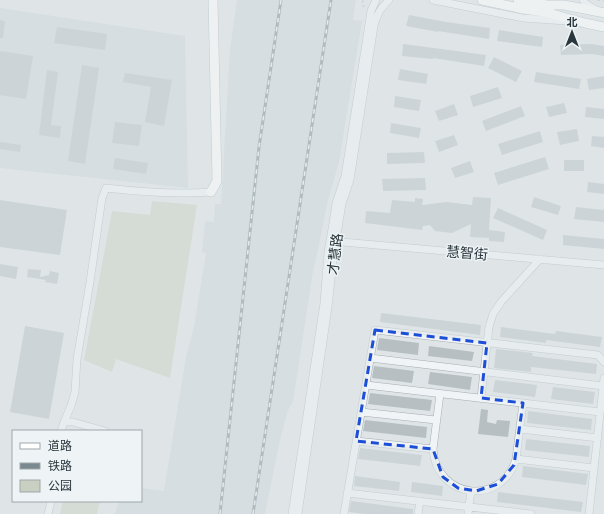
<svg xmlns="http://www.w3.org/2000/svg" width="604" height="514" viewBox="0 0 604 514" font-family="'Noto Sans','Noto Sans SC',sans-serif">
  <rect width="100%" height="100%" fill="#dfe5e7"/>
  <path fill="#cdd4d9" d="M237,0H356L353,20L362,21L339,162L327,204L317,255L313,271L293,402L288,410L280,440L265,514H115L119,501H141V488L164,491L186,357L194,327L206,253L202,252L205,221L214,222L215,204H221L230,49Z
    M0,8L185,36L188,188L0,168Z"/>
  <path fill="#c9d0c1" d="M152,201L197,205L170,378L116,359L112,372L84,360L112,211L150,215Z
    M63,501H100L97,514H60Z"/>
  <path fill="#b7bfc3" d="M409,15L446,22L490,28L489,39L438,31V32L406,26Z
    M0,20L5,21L3,38H0Z
    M57,27L107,34L105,50L54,43Z
    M499,30L543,37L542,47L497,41Z
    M403,44L434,48L486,55L484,66L433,58V59L402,56Z
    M591,44L604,46V56L592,54L561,55L560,45Z
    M0,51L33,56L26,99L0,95Z
    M494,57L522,71L516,82L488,68Z
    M82,65L99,68L85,164L68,161Z
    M400,69L428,74L426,84L398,80Z
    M47,70L58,72L51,125L61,126L60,138L39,135Z
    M536,72L581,79L579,89L534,82Z
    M125,73L172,80L164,126L145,122L151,87L123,82Z
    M604,76V88L589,90L587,79Z
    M498,87L502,98L473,107L470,96Z
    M395,96L421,100L419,111L394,107Z
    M564,103L567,113L549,117L546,107Z
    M454,104L458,115L439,121L435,111Z
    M521,106L525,116L486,131L482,121Z
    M586,107L604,109V119L585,117Z
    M115,122L142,125L139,146L112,143Z
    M391,123L421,128L419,138L390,133Z
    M577,129L579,141L560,145L557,132Z
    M540,131L543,142L502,155L498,144Z
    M454,135L458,145L439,152L435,141Z
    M592,136L604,137V148L591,146Z
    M0,142L21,145L20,152L0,149Z
    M424,152L425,163L387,164V153Z
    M545,157L549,169L498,185L494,173Z
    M115,158L148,163L146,174L113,169Z
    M564,160H584V171H564Z
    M470,161L474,172L455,178L451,168Z
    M425,178L426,190L383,191L382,179Z
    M588,182L604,184V194L587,192Z
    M473,197L491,198L489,230L505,232L504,242L489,241V238L470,237L471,224L452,233L435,231L430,225L423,226L422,230L365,223L366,211L390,213L392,200L415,202V198L423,199L422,205L447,202L472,205Z
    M534,197L561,206L558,215L531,207Z
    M0,200L67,210L60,255L0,247Z
    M576,207L604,210V222L574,219Z
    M498,208L547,230L543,240L493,218Z
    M563,235L604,239V249L563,245Z
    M0,264L18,267L16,279L0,276Z
    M28,269L41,270L40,277L49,275L50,271L59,273L57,284L45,282L46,280L27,277Z
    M381,313L481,325L480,335L380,322Z
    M25,326L64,333L49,419L10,412Z
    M501,327L555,334L556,331L602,337L600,347L546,340V343L500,337Z
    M379,338L419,343L418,355L377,350Z
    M429,346L474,352L472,361L428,356Z
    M496,349L533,353L532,356L597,364L596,374L531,367V372L494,368Z
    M374,366L414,371L412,383L372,378Z
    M430,372L472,377L470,390L428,384Z
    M495,380L537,385L535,397L493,392Z
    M553,387L595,392L593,404L551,399Z
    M370,393L432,400L430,411L368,404Z
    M481,409L488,410L487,422L496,424L497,420L510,421L508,437L478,434Z
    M528,411L592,419L591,430L527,423Z
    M365,420L427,427L426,438L363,431Z
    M526,439L590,446L589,457L525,450Z
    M360,448L422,455L420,466L358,459Z
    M523,466L588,474L586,485L522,477Z
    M355,476L400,482L399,491L354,486Z
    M412,482L443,486L442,496L411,492Z
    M498,492L583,502L581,512L497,502Z
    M351,501L413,509V514H365L349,512Z"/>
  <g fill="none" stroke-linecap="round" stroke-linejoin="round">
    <g stroke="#a5adb1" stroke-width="8">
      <path id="minor" d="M433,0L523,18L566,21
        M583,0L585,3L596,10
        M331,241L604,265
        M370,358L603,386
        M366,385L600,412
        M440,394L433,449C436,499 502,507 516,459L523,403
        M481,398L489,327L493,314L501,302L540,259
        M361,412L436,420
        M64,422L71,406L75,392L77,359L90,282L102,198L106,188C141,192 176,195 211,192
        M520,429L598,438
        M61,431L64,422H73L105,431
        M356,441L433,449
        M516,459L594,468
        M347,493L531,514
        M48,514L51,501
        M292,514L324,303L328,252L333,223L336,203L345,176L371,11L376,0
        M298,514L328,307L334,252L342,204L350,180L374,26C377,14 380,9 389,0
        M344,514L375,330L598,355L604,362
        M418,514L420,501
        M468,514L471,491
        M589,514L604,378"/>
    </g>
    <g stroke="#9facb2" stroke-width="10">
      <path id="major" d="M482,0L523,9L545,12L585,23L604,27
        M518,0L547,5H564L600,12L604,13
        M211,192L217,181L213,0"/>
    </g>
    <path stroke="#b1b7bb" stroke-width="1" stroke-dasharray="3 3" stroke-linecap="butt" d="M363,0L362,6H366
      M597,0L604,1"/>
    <use href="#minor" stroke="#f1f4f6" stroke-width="7"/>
    <use href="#major" stroke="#fff" stroke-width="9"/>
    <g stroke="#7a888f" stroke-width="3">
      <path id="rail" d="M220,514L259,147L281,0
        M253,514L331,0"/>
    </g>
    <use href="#rail" stroke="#eef3f5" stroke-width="1.5" stroke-dasharray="4.5" stroke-linecap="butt"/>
  </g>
  <path d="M0 0H604V514H0ZM375,330L487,343L481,398L523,403L514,465L498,484L476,491L458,488L443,477L433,449L356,441Z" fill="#dfe5e7" fill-opacity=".55" fill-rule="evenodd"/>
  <path fill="none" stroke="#1d4ed8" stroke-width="3" stroke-dasharray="8 5" stroke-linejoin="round" d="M375,330L487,343L481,398L523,403L514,465L498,484L476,491L458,488L443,477L433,449L356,441Z"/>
  <g text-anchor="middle" stroke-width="3" stroke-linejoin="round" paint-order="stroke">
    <g font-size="14" fill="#29363d" stroke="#eef3f5">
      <text transform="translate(467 253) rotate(5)" y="5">慧智街</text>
      <text transform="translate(335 254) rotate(-83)" y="5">才慧路</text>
    </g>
  </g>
  <rect x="12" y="430" width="130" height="72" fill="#eef3f5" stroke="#9fa7ab"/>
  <rect x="20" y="443" width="20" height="6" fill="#ffffff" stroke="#9fa7ab"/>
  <text x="48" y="450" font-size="12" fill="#29363d">道路</text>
  <rect x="20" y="463" width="20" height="6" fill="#7a888f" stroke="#9fa7ab"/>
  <text x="48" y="470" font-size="12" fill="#29363d">铁路</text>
  <rect x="20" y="480" width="20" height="12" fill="#c9d0c1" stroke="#9fa7ab"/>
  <text x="48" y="490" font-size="12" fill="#29363d">公园</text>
  <g transform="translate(572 32)" stroke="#eef3f5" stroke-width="3" paint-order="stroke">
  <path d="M0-3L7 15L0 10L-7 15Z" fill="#29363d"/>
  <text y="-6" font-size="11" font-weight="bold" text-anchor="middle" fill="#29363d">北</text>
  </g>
</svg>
